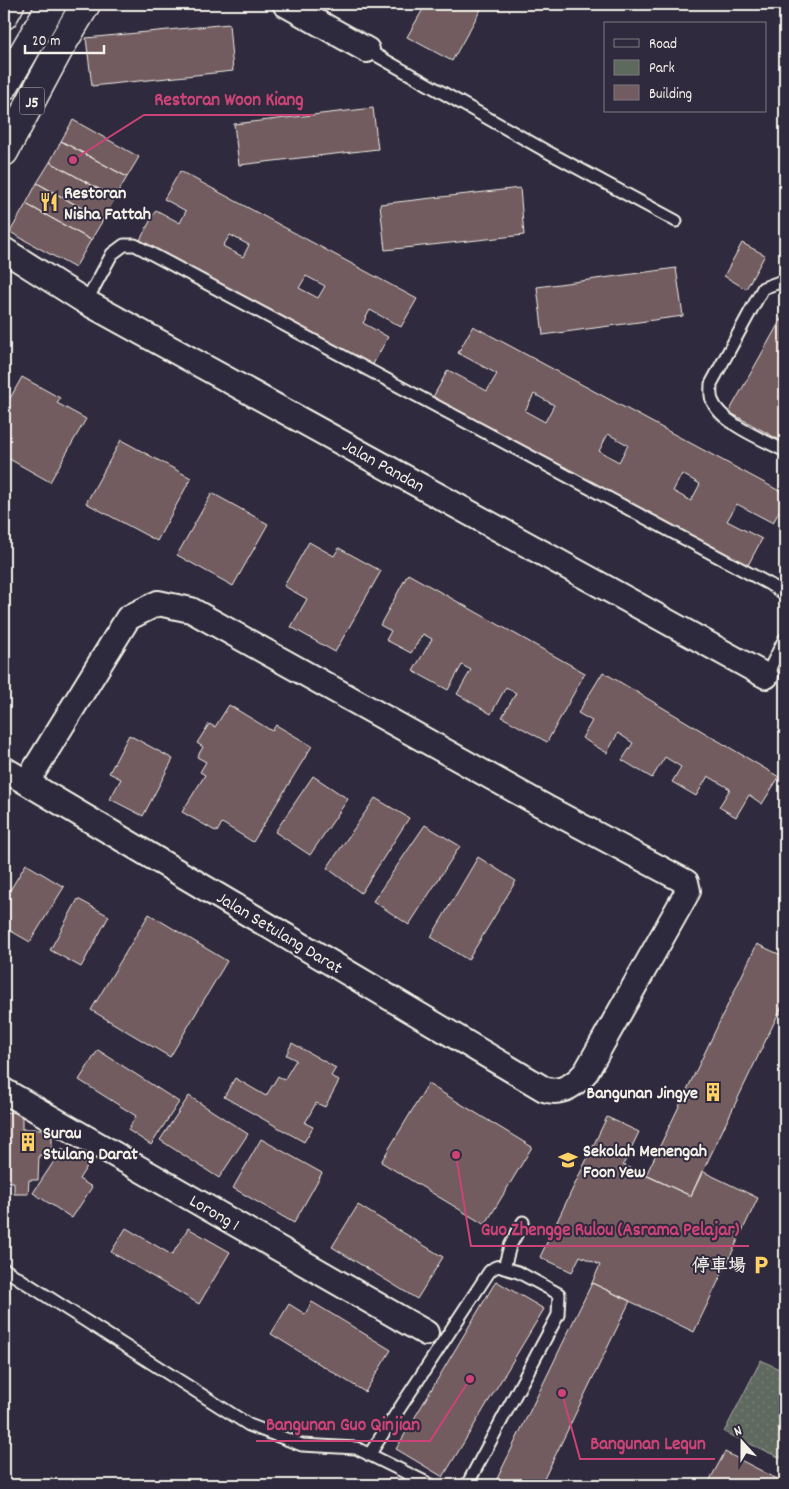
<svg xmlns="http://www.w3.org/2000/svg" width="789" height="1489" viewBox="0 0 789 1489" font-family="Dekko,'LXGW WenKai TC',sans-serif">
  <defs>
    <pattern id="green-dots" width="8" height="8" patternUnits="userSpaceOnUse" patternTransform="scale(1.25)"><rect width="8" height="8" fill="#5e695e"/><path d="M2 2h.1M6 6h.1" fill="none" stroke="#767f75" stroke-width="1.8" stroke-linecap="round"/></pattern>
  </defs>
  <rect width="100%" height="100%" fill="#2f2a3d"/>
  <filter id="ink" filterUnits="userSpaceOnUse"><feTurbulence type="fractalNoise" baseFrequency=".02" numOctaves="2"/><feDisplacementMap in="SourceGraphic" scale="10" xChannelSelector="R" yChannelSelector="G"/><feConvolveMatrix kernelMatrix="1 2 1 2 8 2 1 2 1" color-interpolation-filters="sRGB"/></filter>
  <g filter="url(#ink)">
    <path fill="url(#green-dots)" stroke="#a9ada3" d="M761,1360L785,1372V1460L724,1432Z"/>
    <path fill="#725b61" stroke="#f4f1e8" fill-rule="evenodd" d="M426,4H484L452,61L407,37Z
      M229,24L233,71L92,86L86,38Z
      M373,108L378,149L239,165L234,124Z
      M73,120L139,157L127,177L61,141Z
      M61,141L127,177L115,198L50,162Z
      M50,162L115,198L103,220L37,183Z
      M180,171L417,299L401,327L370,310L363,323L388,337L372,366L140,240L156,210L180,223L186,211L164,199ZM230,235L249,245L243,257L223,246ZM306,276L325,286L318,298L299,288Z
      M37,183L103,220L91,240L26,204Z
      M520,188L524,235L385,250L380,204Z
      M26,204L91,240L75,268L10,232Z
      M742,243L765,255L746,289L724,276Z
      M676,268L683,316L543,335L537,287Z
      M785,312V443L729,412Z
      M473,326L785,494V500L773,523L737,504L727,521L762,539L747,567L433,397L448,370L487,391L497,374L458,353ZM534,394L554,405L545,422L525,411ZM608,434L628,445L619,462L599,451ZM682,474L700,484L691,501L673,491Z
      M22,377L60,398L57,403L86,419L50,482L4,456V409Z
      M121,440L191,478L157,541L86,503Z
      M212,493L268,524L233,586L177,555Z
      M309,542L334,556L339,548L381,571L335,652L291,627L307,599L284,586Z
      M408,574L585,673L547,742L502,717L516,693L506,687L491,714L457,694L471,670L462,665L448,690L413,671L432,639L423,634L411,653L386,640L391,631L380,625Z
      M603,672L779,777L762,804L749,795L736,817L719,807L730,789L708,776L696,796L672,782L681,767L665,757L652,778L622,760L633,743L618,733L607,753L582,738L592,721L578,713Z
      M229,705L272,731L276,725L312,746L253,842L222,823L217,832L182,812L205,775L200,772L206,762L197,757L203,747L197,743L209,724L215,727Z
      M129,735L173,759L143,816L110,799L121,779L109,773Z
      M313,776L348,799L310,855L275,832Z
      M375,798L409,818L361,893L327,868Z
      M425,825L460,846L409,925L373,901Z
      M478,857L516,881L468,960L431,937Z
      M26,864L64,887L30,942L4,927V900Z
      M78,899L109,916L81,967L50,950Z
      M149,914L227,961L170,1057L91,1010Z
      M757,944L785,957V1000L691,1196L646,1175Z
      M785,1000V1016L779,1013Z
      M292,1043L336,1068L331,1076L339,1081L325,1107L316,1103L305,1123L313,1127L304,1142L224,1097L235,1078L266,1096L278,1076L284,1080L296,1060L286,1055Z
      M98,1050L179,1102L151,1145L128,1130L136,1116L79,1080Z
      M428,1084L532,1147L485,1225L381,1162Z
      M189,1096L248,1134L219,1178L160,1140Z
      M4,1112L22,1113V1129H52V1156L39,1155L38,1180H29L28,1194H14V1182H4Z
      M607,1117L639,1132L623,1165L691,1196L702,1171L758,1198L694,1332L592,1283L600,1265L580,1256L572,1272L540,1257Z
      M261,1139L322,1173L294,1223L233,1188Z
      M62,1149L88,1165L79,1179L92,1187L72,1218L33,1193Z
      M358,1205L443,1257L417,1299L332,1247Z
      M126,1228L172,1255L188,1228L230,1252L199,1304L111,1252Z
      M496,1281L544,1309L443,1477L396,1449Z
      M592,1283L630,1301L541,1485H494Z
      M312,1302L391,1350L365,1392L271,1334L289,1304L305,1314Z
      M725,1452L785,1483V1485H707Z"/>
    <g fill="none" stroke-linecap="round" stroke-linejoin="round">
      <g stroke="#f4f1e8" stroke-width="15">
        <path id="service" d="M367,50L546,151L676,221
          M785,280L763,288L711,384C711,388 710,395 712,400C720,423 764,440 785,451
          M86,302L112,254L124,245H135L769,584L785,594
          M766,676L785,638
          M4,1269L249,1425L302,1445L356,1448L431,1485
          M369,1455L489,1272C494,1267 497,1265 504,1268
          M467,1485L558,1315L559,1294L518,1272L504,1268L510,1246L523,1222"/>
      </g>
      <g stroke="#f4f1e8" stroke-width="28">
        <path id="minor" d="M285,4L367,50
          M4,250L86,302L766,676
          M4,769L544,1089C561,1095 575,1085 586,1072L688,891L686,882L547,808L191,610L158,603L128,618L27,782
          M4,1091L426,1333"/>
      </g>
      <g stroke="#f4f1e8" stroke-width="31">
        <path id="primary" d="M4,152L59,49L86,4"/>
      </g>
      <g stroke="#f4f1e8" stroke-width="31">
        <path id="motorway" d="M4,15L10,4
          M4,86L52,4"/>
      </g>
      <use href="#service" stroke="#2f2a3d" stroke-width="11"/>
      <use href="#minor" stroke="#2f2a3d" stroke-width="24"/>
      <use href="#primary" stroke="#2f2a3d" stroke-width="28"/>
      <use href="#motorway" stroke="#2f2a3d" stroke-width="28"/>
    </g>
  </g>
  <defs>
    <g id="restaurant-bare" transform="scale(1.5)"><path d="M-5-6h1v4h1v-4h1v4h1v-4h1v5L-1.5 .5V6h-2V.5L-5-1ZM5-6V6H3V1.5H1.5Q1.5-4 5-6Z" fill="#ffd166" stroke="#2f2a3d" stroke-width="2.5" paint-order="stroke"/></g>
    <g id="building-bare" transform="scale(1.5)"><path d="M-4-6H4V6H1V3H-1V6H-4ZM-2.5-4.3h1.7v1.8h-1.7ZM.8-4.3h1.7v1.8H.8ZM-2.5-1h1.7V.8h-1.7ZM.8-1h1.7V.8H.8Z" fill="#ffd166" stroke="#2f2a3d" stroke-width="2.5" paint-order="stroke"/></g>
    <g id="school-bare" transform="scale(1.5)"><path d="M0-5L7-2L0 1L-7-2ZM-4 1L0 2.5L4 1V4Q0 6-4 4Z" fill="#ffd166" stroke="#2f2a3d" stroke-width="2.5" paint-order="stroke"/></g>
    <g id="parking-bare" transform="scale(1.5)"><path d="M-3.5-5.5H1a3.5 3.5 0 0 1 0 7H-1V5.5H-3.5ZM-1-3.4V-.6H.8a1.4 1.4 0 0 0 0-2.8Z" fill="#ffd166" stroke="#2f2a3d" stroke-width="2.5" paint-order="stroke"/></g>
  </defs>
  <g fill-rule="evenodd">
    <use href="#restaurant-bare" x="49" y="202"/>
    <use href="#building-bare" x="713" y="1092"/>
    <use href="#building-bare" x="28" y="1142"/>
    <use href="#school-bare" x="568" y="1160"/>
    <use href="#parking-bare" x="761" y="1265"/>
  </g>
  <g text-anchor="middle" stroke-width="4" stroke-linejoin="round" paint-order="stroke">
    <rect fill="#2f2a3d" stroke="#b9b5b5" stroke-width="1" x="19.5" y="87.5" width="25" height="27" rx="4"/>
    <g font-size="16" font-weight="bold" fill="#f4f1e8">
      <text x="32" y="107">J5</text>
    </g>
    <g font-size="18" font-weight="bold" fill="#f4f1e8" stroke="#2f2a3d" text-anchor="start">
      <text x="64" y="198">Restoran<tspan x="64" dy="21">Nisha Fattah</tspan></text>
      <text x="698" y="1098" text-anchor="end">Bangunan Jingye</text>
      <text x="43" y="1138">Surau<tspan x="43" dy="21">Stulang Darat</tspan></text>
      <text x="583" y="1156">Sekolah Menengah<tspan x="583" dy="21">Foon Yew</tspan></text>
      <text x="746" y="1271" text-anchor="end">停車場</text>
    </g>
    <g font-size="18" fill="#f4f1e8" stroke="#2f2a3d">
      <text transform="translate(384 465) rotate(29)" y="6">Jalan Pandan</text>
      <text transform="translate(280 932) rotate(31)" y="6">Jalan Setulang Darat</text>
      <text transform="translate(215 1212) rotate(30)" y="6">Lorong 1</text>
    </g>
  </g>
  <path fill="none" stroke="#cc4377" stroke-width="2" d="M73 160L144 115H313M456 1155L471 1246H749M470 1379L430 1441H256M562 1393L580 1459H715"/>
  <g fill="#cc4377" stroke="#2f2a3d" stroke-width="2">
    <circle cx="73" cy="160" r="5"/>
    <circle cx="456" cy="1155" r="5"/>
    <circle cx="470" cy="1379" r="5"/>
    <circle cx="562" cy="1393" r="5"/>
  </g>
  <g font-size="19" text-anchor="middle" font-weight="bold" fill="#cc4377" stroke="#2f2a3d" stroke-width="4" stroke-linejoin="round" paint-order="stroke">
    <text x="229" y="105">Restoran Woon Kiang</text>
    <text x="610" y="1235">Guo Zhengge Rulou (Asrama Pelajar)</text>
    <text x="343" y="1430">Bangunan Guo Qinjian</text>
    <text x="648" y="1449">Bangunan Lequn</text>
  </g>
  <rect width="789" height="1489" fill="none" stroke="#2f2a3d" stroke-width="20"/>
  <rect x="10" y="10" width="769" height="1469" fill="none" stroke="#f4f1e8" stroke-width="2" filter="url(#ink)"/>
  <rect x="604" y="22" width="162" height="90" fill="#2f2a3d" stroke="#7e7a81"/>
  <rect x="614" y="39" width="25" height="8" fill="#2f2a3d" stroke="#7e7a81"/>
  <text x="649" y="48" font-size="15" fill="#f4f1e8">Road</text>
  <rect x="614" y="60" width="25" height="15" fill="#5e695e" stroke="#7e7a81"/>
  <text x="649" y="72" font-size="15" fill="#f4f1e8">Park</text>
  <rect x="614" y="85" width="25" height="15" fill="#725b61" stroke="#7e7a81"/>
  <text x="649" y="98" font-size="15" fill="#f4f1e8">Building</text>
  <g transform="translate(742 1442) rotate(339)" stroke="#2f2a3d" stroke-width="4" paint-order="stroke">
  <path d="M0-4L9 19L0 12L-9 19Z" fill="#f4f1e8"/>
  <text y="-8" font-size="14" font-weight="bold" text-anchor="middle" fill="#f4f1e8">N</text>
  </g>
  <path d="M25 45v8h79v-8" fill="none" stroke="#f4f1e8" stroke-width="2.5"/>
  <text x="32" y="45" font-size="15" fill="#f4f1e8" stroke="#2f2a3d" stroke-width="4" paint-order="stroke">20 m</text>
</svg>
